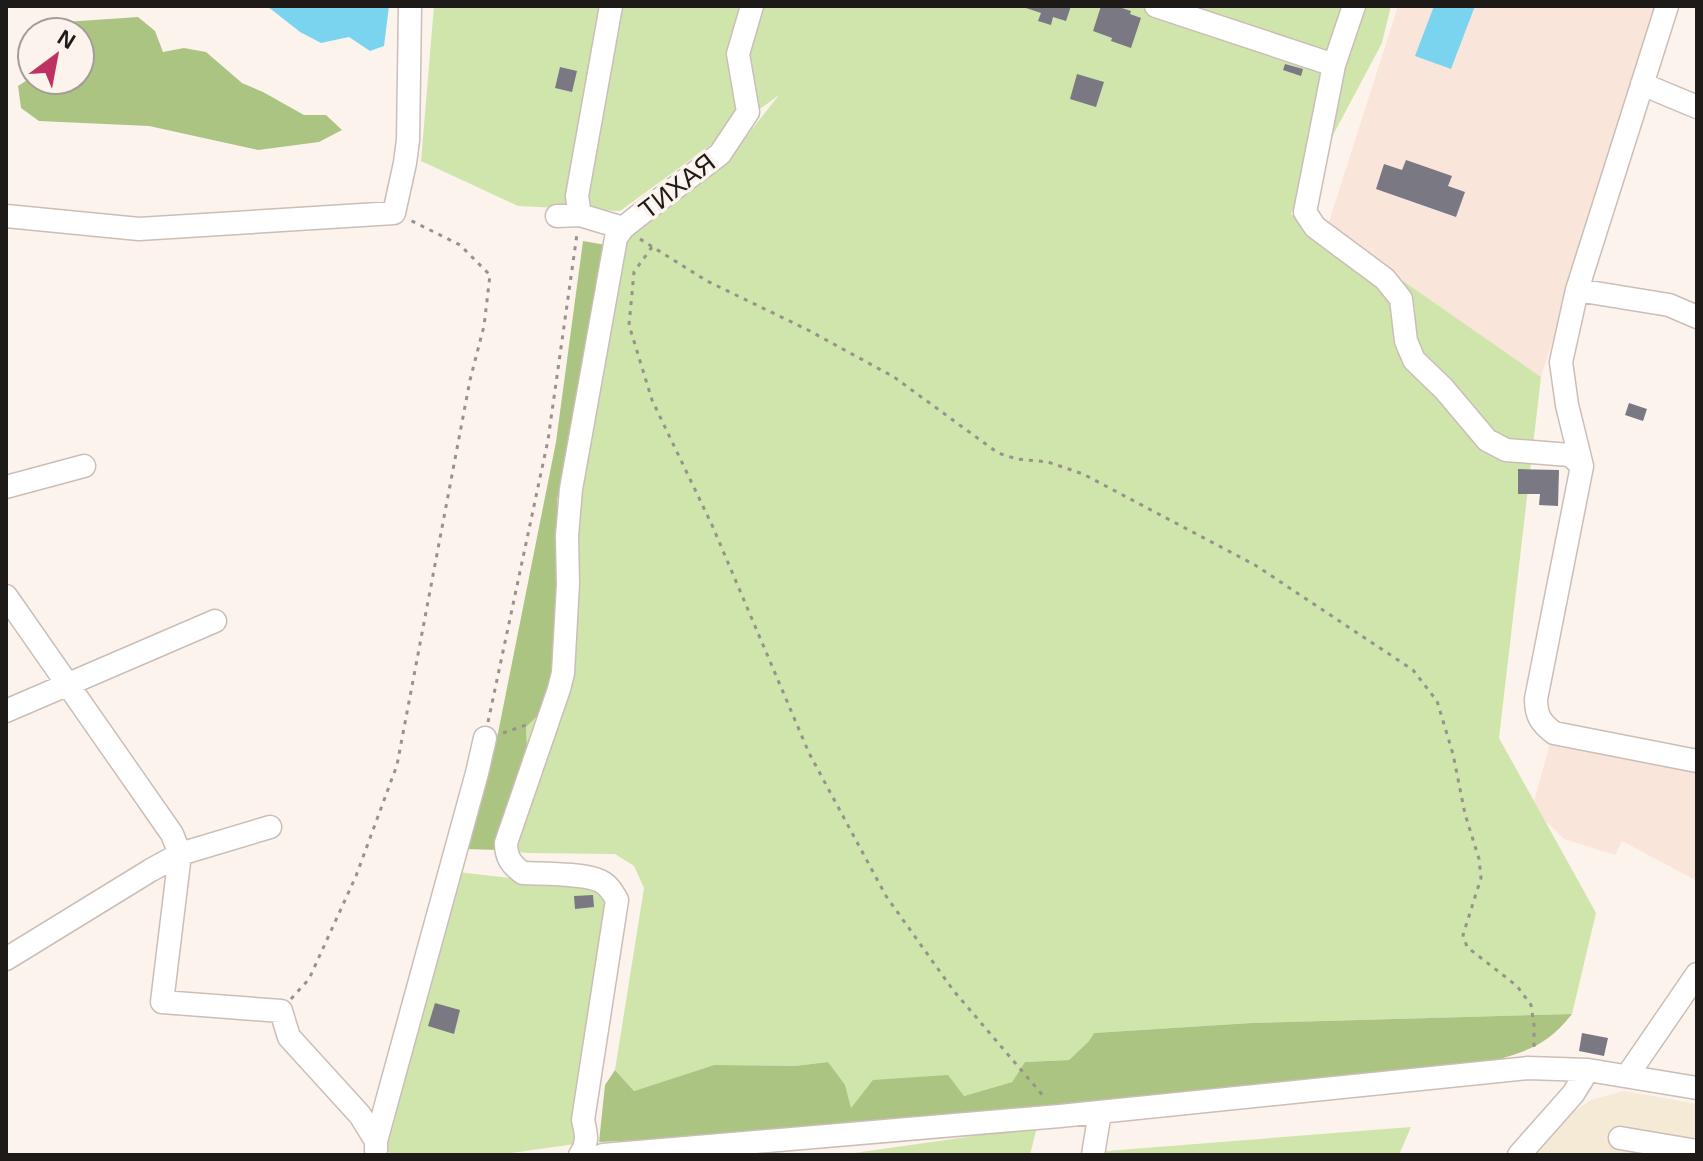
<svg xmlns="http://www.w3.org/2000/svg" width="1703" height="1161" viewBox="0 0 1703 1161" font-family="Arial,sans-serif">
  <rect width="100%" height="100%" fill="#fdf3ed"/>
  <path fill="#fae5da" d="M1398,6H1660L1541,377L1327,228Z
    M1551,740L1697,770V881L1622,841L1615,855L1564,839L1532,808Z"/>
  <path fill="#f5ead5" d="M1624,1091L1697,1104V1155H1536L1565,1117L1591,1100Z"/>
  <path fill="#cfe5ac" d="M434,6H1391L1382,43L1291,214L1327,228L1541,377L1499,738L1596,913L1572,1014L1251,1023L1094,1033L1089,1041L1069,1060L1025,1062L1012,1082L964,1096L850,1109L828,1062L795,1066L714,1065L634,1091L615,1070L644,888L634,866L615,854L527,853L498,850L528,768L526,727L548,706L559,564L557,499L567,469L606,245L731,156L779,95L620,211L518,206L421,161Z
    M458,872L597,888L607,896L606,917L588,1012L575,1144L497,1155H391L386,1148L405,1061Z
    M1037,1127L1030,1155H840Z
    M1411,1127L1399,1155H1056Z"/>
  <path fill="#acc481" d="M138,17L155,31L163,52L184,48L206,52L242,83L263,92L304,115H326L342,130L319,142L258,150L149,126L39,121L21,108L18,86L32,77V80H80V32H34L50,23Z
    M583,241L606,245L567,469L557,499L559,675L548,706L526,727L528,768L498,850L465,849L498,733L556,442Z
    M1572,1014C1546,1047 1526,1051 1487,1063L1003,1110L665,1139L599,1142L605,1085L615,1070L634,1091L714,1065L795,1066L828,1062L845,1085L851,1108L873,1080L948,1075L964,1096L1012,1082L1025,1062L1069,1060L1089,1041L1094,1033L1251,1023Z"/>
  <path fill="#7bd4ef" d="M267,6H389L384,46L370,51L349,37L321,43L300,32Z
    M1434,6H1475L1451,69L1415,56Z"/>
  <path fill="#7a7883" d="M1026,6H1071L1066,21L1053,17L1051,25L1038,21L1041,13L1026,8Z
    M1101,6H1116L1131,11L1130,14L1141,18L1131,48L1111,41L1112,38L1093,31Z
    M1285,64L1303,69L1301,76L1283,70Z
    M560,67L577,71L572,92L555,88Z
    M1077,74L1104,82L1096,107L1070,99Z
    M1406,160L1452,176L1448,186L1465,192L1456,217L1376,189L1384,164L1402,170Z
    M1629,403L1647,409L1643,421L1625,415Z
    M1518,469L1559,470L1558,506L1539,505L1540,494H1518Z
    M593,895L594,907L575,909L574,896Z
    M435,1003L460,1010L454,1034L428,1026Z
    M1582,1033L1608,1038L1604,1056L1579,1051Z"/>
  <g fill="none" stroke-linecap="round" stroke-linejoin="round">
    <g stroke="#cabeb7" stroke-width="25">
      <path id="minor" d="M1156,6L1334,65
        M1354,6L1334,65L1305,212L1315,227L1385,279L1401,299L1406,341L1414,360L1444,389L1487,440L1506,450L1570,455L1582,466
        M1667,6L1577,290L1561,362L1567,405L1582,466L1536,699C1536,716 1541,723 1554,733L1697,761
        M1642,84L1697,107
        M580,215L577,196L611,6
        M6,216L139,229L394,213L405,163L408,140L410,6
        M557,216L580,215L623,228
        M1577,290L1669,305L1697,317
        M6,487L84,466
        M6,596L172,834L180,854L162,1002L281,1011L289,1037L360,1115L376,1141
        M6,711L215,621
        M6,959L151,870L180,854L270,827
        M1627,1076L1697,974
        M1620,1138L1697,1151
        M376,1150V1141L477,773L485,738
        M580,1155C589,1143 586,1133 583,1120L617,900C613,893 609,885 600,881C584,873 542,874 523,873C511,865 506,857 506,843L559,689L563,673L568,584L567,536L571,489L616,238L623,228L638,216L720,154L748,112L738,54L752,6
        M603,1155L1060,1116L1528,1068L1588,1070L1697,1088
        M1093,1155L1100,1112
        M1519,1155L1573,1094L1588,1070"/>
    </g>
    <path stroke="#98918c" stroke-width="3" stroke-dasharray="4 6" stroke-linecap="butt" d="M640,239L707,281L808,330L894,377L998,453L1017,459L1048,462L1083,474L1255,565L1413,670L1437,701L1453,754L1465,814L1479,859L1481,878L1463,935L1467,947L1517,986L1531,1005L1534,1025V1049
      M652,247L634,272L629,325L652,400L712,525L809,753L886,896L953,990L1045,1098
      M488,722L548,440L577,234
      M503,733L526,725
      M291,999L309,979L356,876L397,765L470,380L484,326L490,275L460,245L410,220"/>
    <use href="#minor" stroke="#fff" stroke-width="22"/>
  </g>
  <g text-anchor="middle" stroke-width="7" stroke-linejoin="round" paint-order="stroke">
    <g font-size="26" fill="#1e1a17" stroke="#fdf3ed">
      <text transform="translate(677 186) rotate(-38)" y="9">ТИХАЯ</text>
    </g>
  </g>
  <rect width="1703" height="1161" fill="none" stroke="#1e1a17" stroke-width="16"/>
  <g transform="translate(56 56) rotate(32)"><circle r="38" fill="#fdf3ed" stroke="#a49c97" stroke-width="2"/>
  <path d="M0-6L14 30L0 20L-14 30Z" fill="#be3163"/>
  <text y="-12" font-size="22" font-weight="bold" text-anchor="middle" fill="#1e1a17">N</text>
  </g>
</svg>
